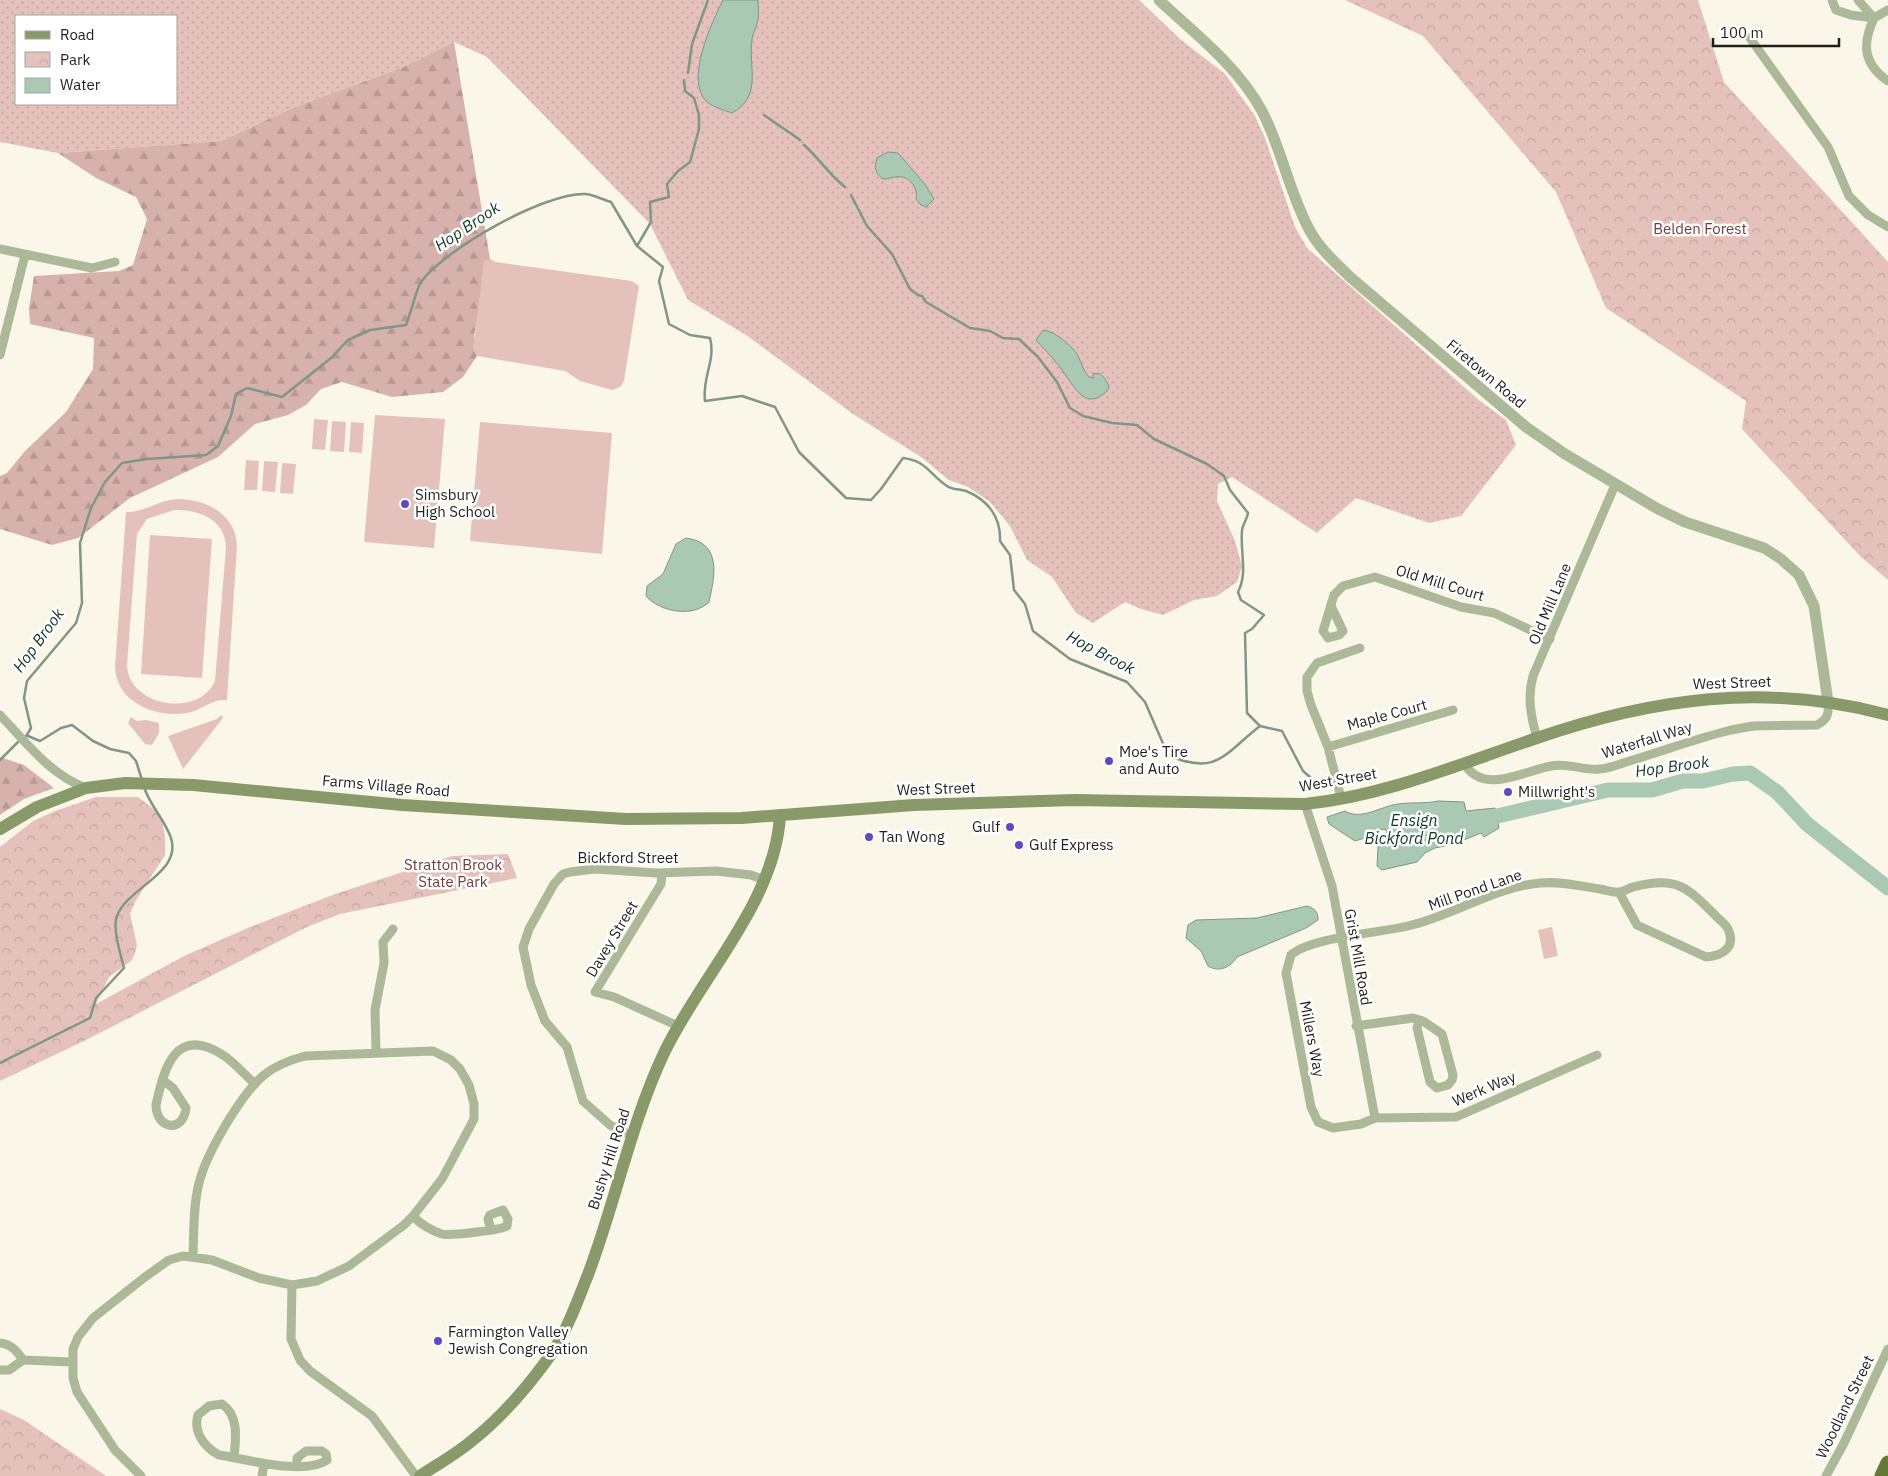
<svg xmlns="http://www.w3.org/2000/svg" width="1888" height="1476" viewBox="0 0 1888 1476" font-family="'IBM Plex Sans',sans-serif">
  <defs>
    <pattern id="grass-dots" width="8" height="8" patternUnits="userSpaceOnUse" patternTransform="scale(1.25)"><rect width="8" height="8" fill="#e5c1bc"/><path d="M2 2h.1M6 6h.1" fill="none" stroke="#c4a5a1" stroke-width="1.8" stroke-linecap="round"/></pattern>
    <pattern id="forest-firs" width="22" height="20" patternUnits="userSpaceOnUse" patternTransform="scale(1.25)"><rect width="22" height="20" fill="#d7b1ac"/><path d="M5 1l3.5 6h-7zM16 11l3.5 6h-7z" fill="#b89893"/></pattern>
    <pattern id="park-crowns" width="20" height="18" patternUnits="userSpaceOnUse" patternTransform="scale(1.25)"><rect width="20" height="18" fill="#e5c1bc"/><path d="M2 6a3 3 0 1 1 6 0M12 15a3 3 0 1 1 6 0" fill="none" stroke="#c4a5a1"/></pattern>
  </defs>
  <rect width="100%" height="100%" fill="#fbf7e8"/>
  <path fill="url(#grass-dots)" fill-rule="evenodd" d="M0,0H1139L1180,39L1225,74L1255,116L1265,138L1295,227L1307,248L1480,401L1506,420L1516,445L1461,516L1429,523L1356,498L1317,533L1232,477L1218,484L1217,501L1235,541L1242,566L1237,582L1217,596L1194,600L1163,615L1141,609L1125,602L1093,623L1076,613L1052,577L1027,560L1010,526L990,502L968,487L949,480L921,457L853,414L746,335L688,300L650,224L487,57L454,42L401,68L295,107L221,141L58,153L0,142ZM16,16H176V104H16Z"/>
  <path fill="url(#forest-firs)" d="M454,42L490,259L474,335L477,356L463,377L443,392L392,397L342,382L321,389L306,405L288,415L255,424L218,457L130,498L78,538L52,545L0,529V476L7,473L25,451L66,412L93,369L94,338L30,324L29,308L34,276L119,271L133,265L147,219L136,197L96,178L58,153L221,141L295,107L401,68Z
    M0,757L24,765L54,788L24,799L0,815Z"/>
  <path fill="url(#park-crowns)" d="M1345,0H1698L1724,82L1888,262V580L1860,556L1742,429L1746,401L1606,308L1556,192L1423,36Z
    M96,797H138L161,815L165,837V855L135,902L130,914L137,945L135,953L131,961L109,977L96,1004L184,956L250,927L335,894L452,856L508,854L517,878L340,914L307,927L86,1040L0,1081V847L33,821L55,811Z
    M0,1409L24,1420L106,1476H0Z"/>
  <path fill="#e5c1bc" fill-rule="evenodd" d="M490,259L496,262L632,281L639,286L624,381L620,387L612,390L580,381L565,371L477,356L473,349L484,261Z
    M375,415L445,419L434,548L364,542Z
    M314,419L328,420L325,450L312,449Z
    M332,421L346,422L344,452L330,451Z
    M351,422L364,423L362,453L349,452Z
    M480,422L612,433L602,554L470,541Z
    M246,460L259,461L257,490H244Z
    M264,461L278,462L275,492L262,491Z
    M282,463L296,464L293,494L280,493Z
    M178,499C206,499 236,514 237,546L227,700C212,699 205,708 191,712C160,720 116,704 115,667L126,512C143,513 158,500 178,499ZM174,510C199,509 226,520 226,548L215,681C198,719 128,706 127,665L137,534L147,519Z
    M150,535L212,539L202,678L141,674Z
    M221,715L223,718L183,769L168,736L217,719Z
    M131,717L137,721L146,720L159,723V733L152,745L145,744L128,723Z
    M1552,927L1558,956L1544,959L1538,930Z"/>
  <path fill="#a9c9b4" stroke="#809686" d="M723,0H758C758,6 759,13 758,20C757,26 753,32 752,39C748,67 763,96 732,113C724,110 713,107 707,102C684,81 712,22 723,0Z
    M888,152L898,153L924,183L934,199L926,207L921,205L916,199C919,187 907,174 895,177C890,178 888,179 883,179C875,173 874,168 877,158Z
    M1043,330C1053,330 1074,347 1078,356C1082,364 1083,370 1089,377L1093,378V374C1102,371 1105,379 1109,386L1108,390C1086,412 1076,389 1064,373C1056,361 1046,351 1036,340Z
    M686,538C722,543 715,575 709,602C693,618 660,612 646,596L647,586L663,574L676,544Z
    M1438,801L1464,802L1466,811L1495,808L1499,828L1484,837L1481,833L1454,844L1435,848L1425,853L1417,862L1382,870L1377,866L1378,847L1386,836L1387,830L1379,829L1368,837L1355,841L1329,824L1327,817L1345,811C1361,821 1381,806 1398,804C1411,802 1424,804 1438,801Z
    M1307,906C1315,909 1318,911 1318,920L1306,928L1237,957C1231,967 1219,973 1208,966L1201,951L1186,938L1188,925L1196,920L1257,918Z"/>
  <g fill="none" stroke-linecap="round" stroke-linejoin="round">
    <path stroke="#809686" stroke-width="2.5" d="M688,73L692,44L708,0
      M764,115L800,140
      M804,145C819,158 829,175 845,187
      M851,195L867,226L892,254L910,289L918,295L922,296L926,302L970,328L990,331L1003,338L1019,339L1038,357L1057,382L1070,408L1083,416L1112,423L1137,425L1154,439L1207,464L1224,476L1230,490L1248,513C1247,520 1242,525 1242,531C1240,552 1248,573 1238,592L1241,600L1264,615L1252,629L1245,633L1247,713L1260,726
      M637,246L651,222L650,202L669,197L667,184L678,171L690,162L699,129V115L694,98L685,91L684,80
      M28,736L40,741L61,728L72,725L93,741L110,749L129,753L136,761L142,780
      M25,738L31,728L24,698L27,681L76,623L82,603L80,543L91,508L105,482L122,463L147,459L206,455L218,446L231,416L236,394L247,388L282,397L331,358L348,340L370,330L406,325C410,316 417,287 421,282C445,249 545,192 586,194C594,195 604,200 611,202L637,246L663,267L659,281L669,324L690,335L710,338C716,361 702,376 705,401L742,396L775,407L799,452L846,498L871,500L881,489L903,458C927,461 929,474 947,486C952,490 960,489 966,491C988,500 1001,517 1000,541L1010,555L1014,590L1025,604L1033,631L1070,659L1127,682L1145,702L1168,755C1217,777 1225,753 1260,726L1282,731L1303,771L1317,783
      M0,760L20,740
      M0,1063L90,1018L96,998L124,968C121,955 112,929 117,916C128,887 182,873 171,838C165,820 150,806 144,787"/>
    <path stroke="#a9c9b4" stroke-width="15" d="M1476,821L1608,790H1652L1683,781H1703L1733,774L1750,773L1777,792L1807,824L1888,888"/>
    <path stroke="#acb998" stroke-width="9" d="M1832,0L1836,10L1851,15L1874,18
      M1858,0L1874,18
      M1888,10L1874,18C1862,44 1863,64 1888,81
      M1750,38L1828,147L1849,196L1868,215L1888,227
      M0,249L92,268L115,262
      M0,355L25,255
      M1331,606L1343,631L1339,635L1328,638L1323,631L1334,595L1343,586L1375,577L1461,607L1494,613L1550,639
      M0,715C26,742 49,774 86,788
      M1537,738C1531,717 1527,697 1533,676L1615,485
      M1328,747L1453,710
      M1464,763C1483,796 1523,771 1551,766C1568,762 1583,771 1600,769C1611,768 1622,763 1633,760C1666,750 1698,738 1731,730L1753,726L1817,725C1828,719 1829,714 1828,702
      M1341,798L1328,747L1311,705L1307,691V677L1317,663L1360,648
      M1305,804L1332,886L1375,1118
      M662,873L661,884L595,992L614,997L678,1026
      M1356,1026L1413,1018L1423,1021L1442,1034L1453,1075L1452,1080L1448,1085L1437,1088L1430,1082L1417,1028L1419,1020
      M376,1052L375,1010L384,963L383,942L393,929
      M1597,1055L1456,1117L1375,1118L1361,1124L1333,1128L1318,1122L1311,1107L1286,973L1291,955C1312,937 1379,933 1408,926C1453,916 1494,887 1540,883C1560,881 1581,886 1600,889C1606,890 1614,893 1619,892C1624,892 1628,888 1633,887C1676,876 1686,886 1715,915C1719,920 1726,924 1728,929C1737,948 1721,956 1706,957L1637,925L1619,892
      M164,1081L173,1088L186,1108C183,1134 156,1129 156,1105C164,1067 176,1025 223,1055C235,1063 244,1074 255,1084
      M632,1136L610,1125L583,1101L567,1047L545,1021L531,985L523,947L529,929L554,884L563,874L570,872L595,869L656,873L716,871L751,875L765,880
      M413,1216C420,1224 432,1231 442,1234C450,1236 501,1230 507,1226L508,1219L503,1210L490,1215L488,1219L491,1230
      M292,1285L291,1339L300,1360L310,1371L372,1416L416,1476
      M0,1343C11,1344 17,1351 23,1360L72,1362
      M0,1370H9L23,1360
      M234,1457C236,1439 239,1415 222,1404L209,1406L198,1415C193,1432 204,1447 219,1455C246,1459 304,1476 327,1460L326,1454L322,1451H306L297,1458V1466
      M141,1476L115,1450L77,1392L73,1378V1349L78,1337L93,1318L145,1277L169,1260L183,1256L212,1260L259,1278L292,1285L317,1281L349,1266L404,1225L413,1216L442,1179L474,1119V1104L469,1085L460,1069L451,1060L433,1051L305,1056C290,1060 276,1065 264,1075C241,1094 206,1154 199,1183C193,1206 194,1232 193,1256
      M262,1476L264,1464
      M1826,1476L1844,1443L1888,1349"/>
    <path stroke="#acb998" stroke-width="11" d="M1159,0C1195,34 1238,66 1262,111C1282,149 1289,193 1310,231C1320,249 1336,263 1350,277L1526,427L1565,454L1658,509L1685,522L1764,548L1781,559L1799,575L1814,606L1828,702"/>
    <path stroke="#889a6a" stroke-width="12" d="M0,829L37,807L86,788L125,783L193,785L402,805L626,819L742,818L914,805L1075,800L1305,804C1384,796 1460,764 1534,739C1652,698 1766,682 1888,715
      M420,1476C438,1464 458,1453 474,1439C504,1415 530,1384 552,1353C568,1328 578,1300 589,1272C616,1200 631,1123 664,1053C700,977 776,901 780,815"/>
    <path stroke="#647a36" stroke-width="15" d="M1882,1476L1888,1463"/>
  </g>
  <g fill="#6248c1" stroke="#fff" stroke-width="2">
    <circle cx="405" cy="504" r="5"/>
    <circle cx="1109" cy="761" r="5"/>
    <circle cx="1508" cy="792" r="5"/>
    <circle cx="1010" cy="827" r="5"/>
    <circle cx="869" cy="837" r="5"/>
    <circle cx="1019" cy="845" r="5"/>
    <circle cx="438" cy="1341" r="5"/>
  </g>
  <g text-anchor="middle" stroke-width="5" stroke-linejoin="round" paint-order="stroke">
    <g font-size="15" fill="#723d38" stroke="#fff">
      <text x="1700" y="234">Belden Forest</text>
      <text x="453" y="870">Stratton Brook<tspan x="453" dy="17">State Park</tspan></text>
    </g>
    <g font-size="15" fill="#201f1a" stroke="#fff">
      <text transform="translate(1486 374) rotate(40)" y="5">Firetown Road</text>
      <text transform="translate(1440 583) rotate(17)" y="5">Old Mill Court</text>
      <text transform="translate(1550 604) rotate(-67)" y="5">Old Mill Lane</text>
      <text transform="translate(1732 683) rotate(-2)" y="5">West Street</text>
      <text transform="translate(1387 715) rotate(-15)" y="5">Maple Court</text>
      <text transform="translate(1647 740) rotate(-17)" y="5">Waterfall Way</text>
      <text transform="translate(1338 780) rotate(-10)" y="5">West Street</text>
      <text transform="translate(386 786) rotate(5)" y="5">Farms Village Road</text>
      <text transform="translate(936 789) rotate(-2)" y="5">West Street</text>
      <text x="628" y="863">Bickford Street</text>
      <text transform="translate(1475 890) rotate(-19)" y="5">Mill Pond Lane</text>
      <text transform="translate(612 939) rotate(-59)" y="5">Davey Street</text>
      <text transform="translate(1358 957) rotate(80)" y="5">Grist Mill Road</text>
      <text transform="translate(1312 1039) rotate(79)" y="5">Millers Way</text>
      <text transform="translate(1484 1089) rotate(-23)" y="5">Werk Way</text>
      <text transform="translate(609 1159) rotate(-72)" y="5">Bushy Hill Road</text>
      <text transform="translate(1845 1407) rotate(-64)" y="5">Woodland Street</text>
    </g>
    <g font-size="15" fill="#201f1a" stroke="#fff" text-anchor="start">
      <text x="415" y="500">Simsbury<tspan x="415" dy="17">High School</tspan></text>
      <text x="1119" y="757">Moe's Tire<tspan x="1119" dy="17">and Auto</tspan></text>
      <text x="1518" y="797">Millwright's</text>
      <text x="1000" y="832" text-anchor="end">Gulf</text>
      <text x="879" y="842">Tan Wong</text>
      <text x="1029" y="850">Gulf Express</text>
      <text x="448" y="1337">Farmington Valley<tspan x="448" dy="17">Jewish Congregation</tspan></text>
    </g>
    <g font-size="16" font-style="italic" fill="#0f3823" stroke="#fff">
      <text transform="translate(467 226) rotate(-34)" y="6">Hop Brook</text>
      <text transform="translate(38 640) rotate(-54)" y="6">Hop Brook</text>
      <text transform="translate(1101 652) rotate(28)" y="6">Hop Brook</text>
      <text transform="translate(1672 766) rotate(-8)" y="6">Hop Brook</text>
      <text x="1414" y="826">Ensign<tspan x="1414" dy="18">Bickford Pond</tspan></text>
    </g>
  </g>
  <rect x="15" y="15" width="162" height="90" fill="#ffffff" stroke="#a6a5a3"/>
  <rect x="25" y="31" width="25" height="8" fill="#889a6a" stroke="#a6a5a3"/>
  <text x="60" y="40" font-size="15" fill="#201f1a">Road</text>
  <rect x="25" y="52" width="25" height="15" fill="url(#park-crowns)" stroke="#a6a5a3"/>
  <text x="60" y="65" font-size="15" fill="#201f1a">Park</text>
  <rect x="25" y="78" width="25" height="15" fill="#a9c9b4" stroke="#a6a5a3"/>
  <text x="60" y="90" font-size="15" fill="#201f1a">Water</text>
  <path d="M1713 38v8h126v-8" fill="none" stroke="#201f1a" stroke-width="2.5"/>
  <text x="1720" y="38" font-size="15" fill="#201f1a" stroke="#ffffff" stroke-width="4" paint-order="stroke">100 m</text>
</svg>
